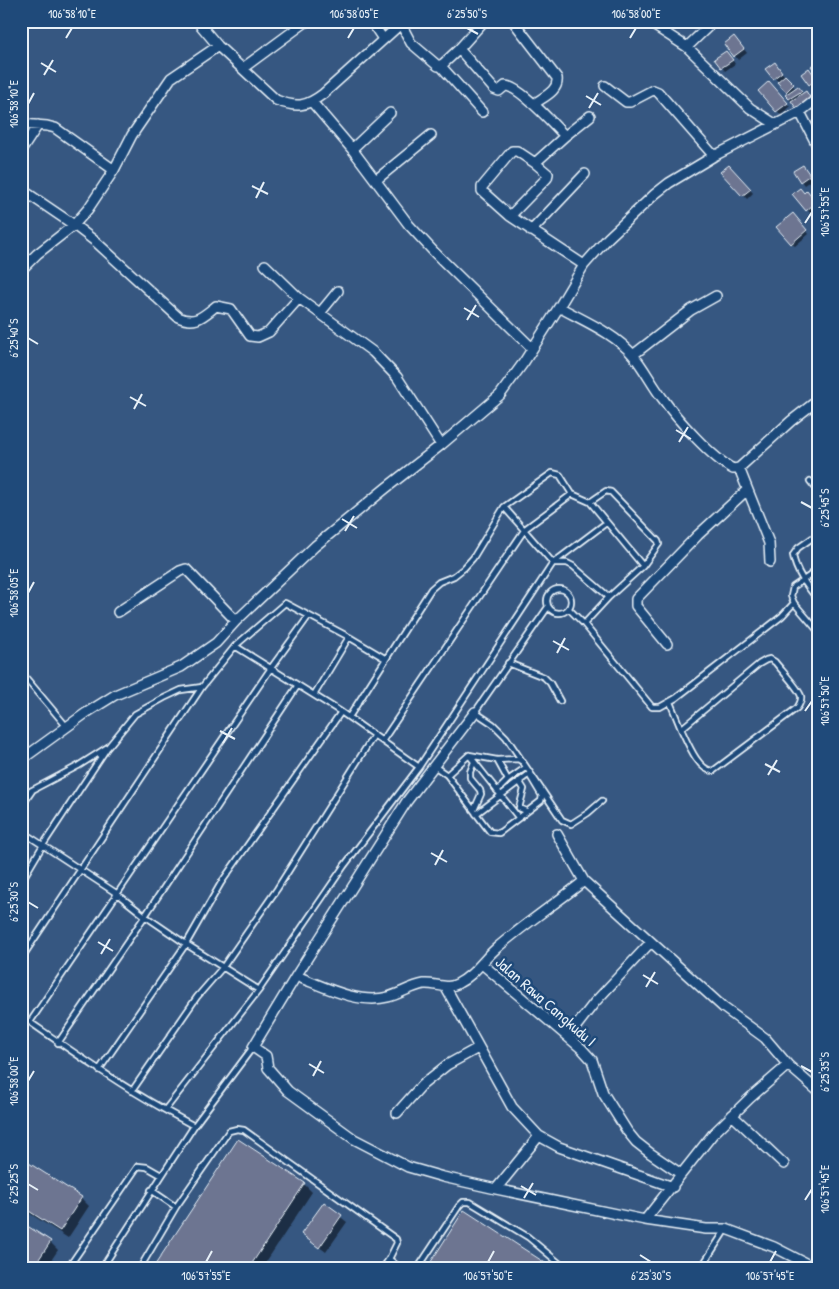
<svg xmlns="http://www.w3.org/2000/svg" width="839" height="1289" viewBox="0 0 839 1289" font-family="'Patrick Hand',sans-serif">
  <rect width="100%" height="100%" fill="#365781"/>
  <filter id="ink" filterUnits="userSpaceOnUse"><feTurbulence type="fractalNoise" baseFrequency=".02" numOctaves="2"/><feDisplacementMap in="SourceGraphic" scale="10" xChannelSelector="R" yChannelSelector="G"/><feConvolveMatrix kernelMatrix="1 2 1 2 8 2 1 2 1" color-interpolation-filters="sRGB"/></filter>
  <g filter="url(#ink)">
    <path fill="#0007" d="M744,21H760L761,22L751,29Z
      M738,41L747,53L738,60L726,44Z
      M730,56L735,64L725,71L722,67Z
      M778,68L796,89H800L803,94L805,92L814,103L801,111L789,99V94L767,69Z
      M813,73L818,80V85L813,88L810,85Z
      M773,86L790,107L781,115L760,91Z
      M729,166L753,193L747,199L722,172Z
      M806,170L813,179L804,185L801,181Z
      M794,194L811,196L817,203L813,206L816,210L811,214Z
      M796,218L809,234L795,246L791,243Z
      M238,1141L304,1184L312,1192L262,1268H154Z
      M21,1159L81,1198L89,1206L68,1238L21,1208Z
      M324,1204L347,1222L326,1252L302,1234Z
      M50,1242L58,1250L46,1268H21Z"/>
    <path fill="#6d7491" stroke="#e8f1f8" d="M734,36L744,49L733,57L724,44Z
      M726,51L733,60L721,68L714,59Z
      M775,62L782,72L773,79L765,69Z
      M816,63L818,66V76L811,66Z
      M809,68L817,79L809,85L801,74Z
      M785,75L794,84L786,92L777,82Z
      M769,81L788,103L776,112L758,91Z
      M798,86L802,91L789,99L785,95Z
      M806,91L811,99L796,108L791,101Z
      M729,165L751,189L742,196L720,172Z
      M803,165L810,175L800,182L793,171Z
      M800,188L804,193L807,190L814,199L811,202L813,205L806,211L792,194Z
      M793,213L807,230L791,244L776,227Z
      M238,1139L305,1183L249,1268H153Z
      M21,1158L82,1197L60,1231L21,1206Z
      M324,1202L342,1215L319,1248L301,1234Z
      M464,1210L553,1268H427Z
      M21,1222L51,1241L33,1268H21Z"/>
    <g fill="none" stroke-linecap="round" stroke-linejoin="round">
      <g stroke="#e8f1f8" stroke-width="8">
        <path id="lane" d="M810,481L818,491
          M590,502L643,566
          M504,507L553,563H567L573,566L609,597
          M818,534L798,548L793,555C796,573 807,586 818,600
          M811,574L818,582
          M547 601a12 12 0 1 1 24 0a12 12 0 1 1-24 0Z
          M794,603L818,631
          M548,607L475,712L493,724L506,737L562,820L571,824L588,813L602,801
          M569,609L584,624L652,707H660L676,698L782,616L794,603L791,596L793,587L818,570
          M235,646L341,712L419,767L553,563L606,523
          M770,659L775,662C781,670 798,687 801,696C802,701 799,705 797,708L713,771C698,771 687,741 681,729L759,664L766,660Z
          M508,663L544,677L550,683L560,701
          M21,672L67,727
          M314,695L349,637
          M670,702L681,729
          M349,717L386,659
          M383,740L525,529L572,494
          M469,755L518,817
          M474,762L470,772V778L480,790L481,794L474,810
          M434,766L447,775L490,832L499,833L541,801L542,796L530,776
          M447,775L469,755L497,760L518,759L521,761
          M508,780L525,768
          M519,781L524,789L519,808L526,811
          M497,791L508,780L497,760
          M21,796L78,766L108,747L135,714L164,698L181,690L202,687L235,646L285,603L349,637L386,659L431,589L439,582L454,576L464,568L473,558L504,507L552,473L560,475L572,494L590,502L606,491L611,492L658,541L659,544L643,566L609,597L584,624
          M21,807L32,791
          M476,814L529,774
          M21,831L116,893L145,916L186,944L259,990
          M21,882L43,845L107,748
          M21,959L202,687
          M21,1016C69,1049 115,1082 165,1110
          M30,1022L271,668L308,617
          M58,1043L145,916L298,685
          M99,1070L186,944L221,883L341,712
          M132,1091L197,997L223,967L277,889L374,735
          M194,1126L165,1110L259,990L344,866L419,767
          M151,1190L176,1207L229,1131L237,1129L244,1130L396,1239L397,1243L389,1259L400,1268
          M68,1268L138,1166L147,1167L161,1175
          M102,1268L194,1126L253,1047
          M140,1268L176,1207
          M383,1268L389,1259
          M418,1268L459,1206L463,1202H470L528,1237L565,1268
          M701,1268L726,1229"/>
      </g>
      <g stroke="#e8f1f8" stroke-width="12">
        <path id="street" d="M197,21L218,46L276,100C296,108 306,107 323,94L404,21
          M371,21L383,39
          M484,21L459,49L494,89L499,91L505,86C520,86 553,124 565,136
          M513,21L557,78C559,91 543,97 534,104
          M647,21L687,47L750,108L775,124
          M401,24L411,43L438,66L443,64L459,49
          M687,47L714,21
          M440,65L482,112
          M243,68L307,21
          M605,86L626,102H630L653,90L658,92L714,156
          M312,102L352,149L409,225L435,253L532,348
          M800,112L818,147
          M21,124L47,126L55,128L114,170
          M352,149L390,113
          M21,151L38,125
          M376,180L431,135
          M21,189L74,225L96,242L178,317C196,325 203,316 216,306L231,309L250,336L258,337L269,332L299,298
          M510,216L482,191V187L512,151H517L535,163
          M531,231L585,174
          M265,265L299,298L373,352L397,377L441,445
          M584,265L510,216L547,178L548,174L535,163L565,136L590,116
          M21,270L37,254L74,225L88,209L114,170L132,135L171,78L218,46
          M559,307C584,321 614,333 633,355C644,368 652,385 663,399C677,419 712,458 733,469L739,468L791,421L818,400
          M320,313L338,291
          M633,355L691,310L716,296
          M739,468L769,543L770,562
          M118,612L180,571L186,569L236,621
          M667,644L636,606V599L698,535L747,490
          M475,712L407,801L296,976L253,1047L266,1056L268,1068L288,1091L354,1139L408,1167L443,1177L496,1189L645,1220L706,1229H726L774,1247L815,1268
          M21,760L86,713L115,695L181,667L216,643L236,621L315,546L386,488L441,445L500,395L524,362L559,307L584,265L608,238L655,194L669,183L714,156L800,112L818,98
          M557,834L584,881L724,1008L765,1038L788,1065
          M482,964L582,1049L592,1060L603,1093L627,1131L636,1142L650,1153L681,1174
          M296,976C323,986 358,1005 388,997C400,994 411,986 424,984C436,983 446,990 457,984C475,975 484,958 499,946C526,923 556,903 584,881
          M446,988L512,1107L539,1136L559,1147L673,1187
          M568,1037L595,1002L651,942
          M397,1113L422,1085L447,1065L478,1048
          M732,1115L784,1164
          M496,1189L539,1136
          M645,1220L713,1134L750,1098L788,1065L818,1091"/>
      </g>
      <use href="#lane" stroke="#1f4a7a" stroke-width="4.5"/>
      <use href="#street" stroke="#1f4a7a" stroke-width="9"/>
    </g>
  </g>
  <path fill="none" stroke="#e8f1f8" stroke-width="2" d="M467,28L478,34M66,38L72,28M348,38L354,28M630,38L636,28M41,63L56,72M44,75L53,60M586,96L601,105M28,104L34,93M589,108L598,93M252,186L268,194M256,198L264,182M805,223L812,212M464,308L479,317M467,320L476,305M28,338L38,344M130,397L146,406M134,409L142,394M676,430L691,439M679,442L688,427M801,502L812,508M342,519L357,528M345,531L354,516M28,593L34,582M553,641L569,650M557,653L565,638M805,711L812,701M220,731L235,739M223,743L232,728M765,764L780,772M768,775L777,760M431,853L447,862M435,865L443,850M28,902L38,908M98,942L113,951M101,954L110,939M643,975L658,984M646,987L655,972M309,1064L324,1073M801,1066L812,1072M313,1076L321,1061M28,1081L34,1071M28,1184L38,1190M521,1186L536,1195M524,1198L533,1183M805,1200L812,1189M640,1255L651,1262M206,1262L212,1251M488,1262L494,1251M770,1262L776,1251"/>
  <g text-anchor="middle" stroke-width="5" stroke-linejoin="round" paint-order="stroke">
    <g font-size="16" fill="#e8f1f8" stroke="#1f4a7a">
      <text transform="translate(546 1001) rotate(41)" y="6">Jalan Rawa Cangkudu I</text>
    </g>
  </g>
  <rect width="839" height="1289" fill="none" stroke="#1f4a7a" stroke-width="55"/>
  <rect x="28" y="28" width="784" height="1234" fill="none" stroke="#e8f1f8" stroke-width="2"/>
  <g font-size="12" text-anchor="middle" fill="#e8f1f8">
    <text x="72" y="18">106°58'10"E</text>
    <text x="354" y="18">106°58'05"E</text>
    <text x="467" y="18">6°25'50"S</text>
    <text x="636" y="18">106°58'00"E</text>
    <text transform="translate(14 104) rotate(-90)" y="4">106°58'10"E</text>
    <text transform="translate(825 212) rotate(-90)" y="4">106°57'55"E</text>
    <text transform="translate(14 338) rotate(-90)" y="4">6°25'40"S</text>
    <text transform="translate(825 508) rotate(-90)" y="4">6°25'45"S</text>
    <text transform="translate(14 593) rotate(-90)" y="4">106°58'05"E</text>
    <text transform="translate(825 701) rotate(-90)" y="4">106°57'50"E</text>
    <text transform="translate(14 902) rotate(-90)" y="4">6°25'30"S</text>
    <text transform="translate(825 1072) rotate(-90)" y="4">6°25'35"S</text>
    <text transform="translate(14 1081) rotate(-90)" y="4">106°58'00"E</text>
    <text transform="translate(14 1184) rotate(-90)" y="4">6°25'25"S</text>
    <text transform="translate(825 1189) rotate(-90)" y="4">106°57'45"E</text>
    <text x="206" y="1280">106°57'55"E</text>
    <text x="488" y="1280">106°57'50"E</text>
    <text x="651" y="1280">6°25'30"S</text>
    <text x="770" y="1280">106°57'45"E</text>
  </g>
</svg>
